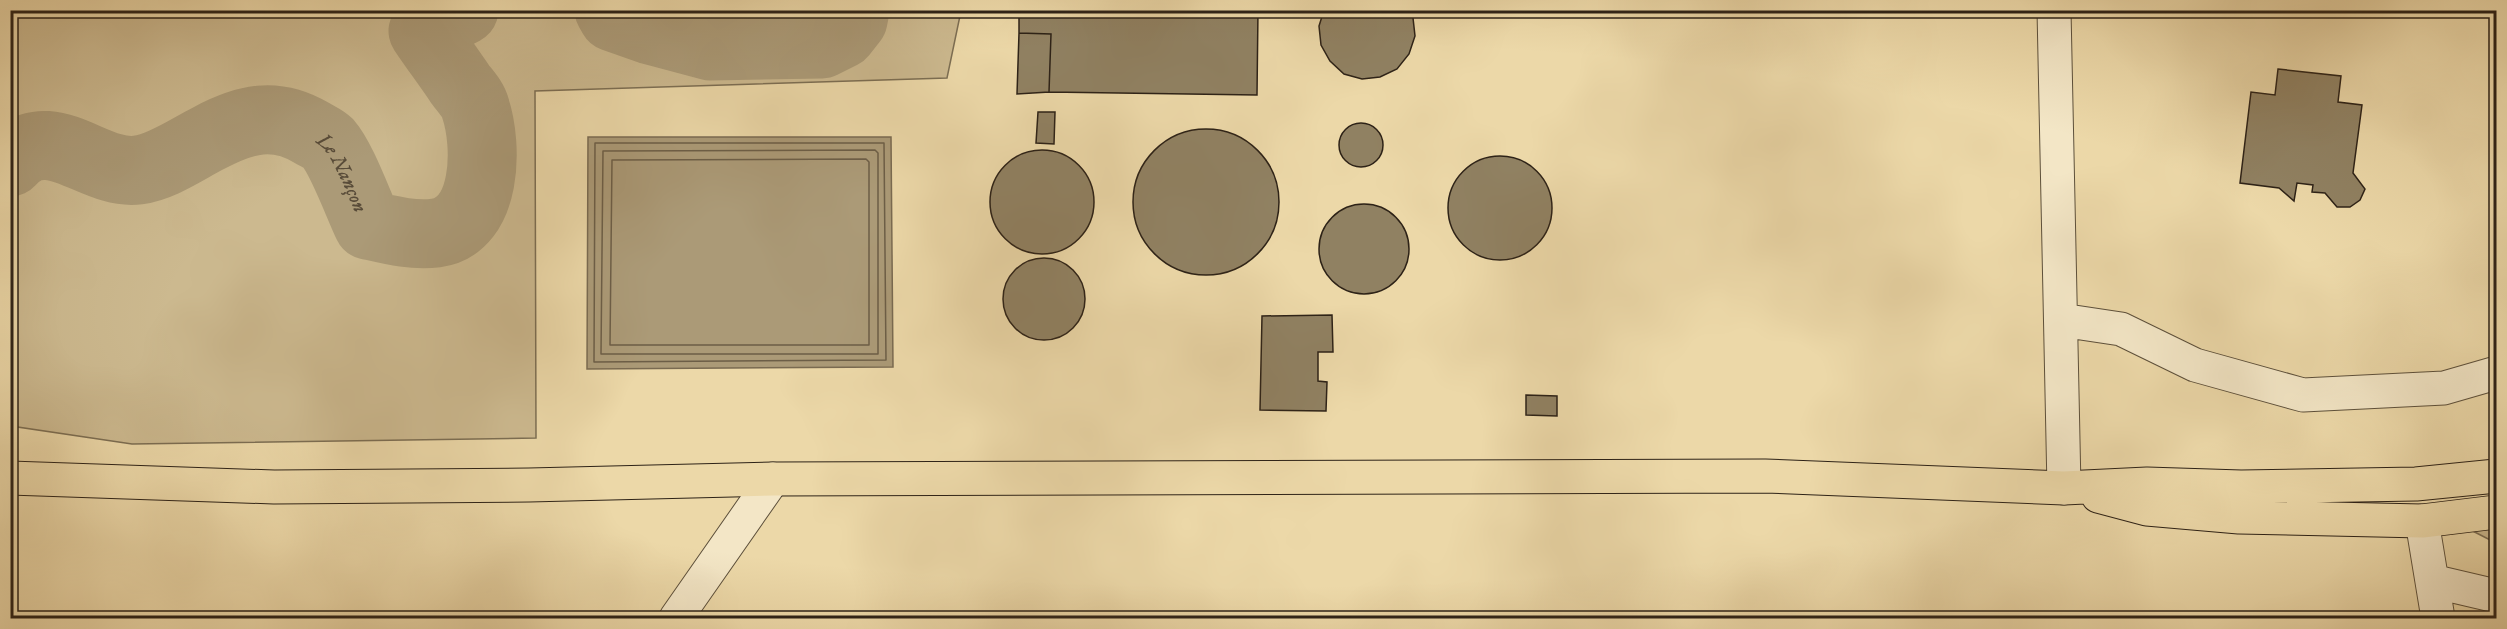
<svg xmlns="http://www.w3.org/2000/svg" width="2507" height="629" viewBox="0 0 2507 629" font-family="'IM FELL DW Pica',serif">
  <rect width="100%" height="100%" fill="#ecd8a8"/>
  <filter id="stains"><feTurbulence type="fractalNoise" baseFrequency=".00333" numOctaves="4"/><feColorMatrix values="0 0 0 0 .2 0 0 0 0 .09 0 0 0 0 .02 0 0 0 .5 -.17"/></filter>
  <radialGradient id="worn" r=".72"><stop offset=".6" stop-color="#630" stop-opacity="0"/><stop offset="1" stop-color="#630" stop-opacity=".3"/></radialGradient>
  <path fill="#ccb98f" stroke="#7c6e53" stroke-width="1.5" d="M10,11L11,10L961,11L947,78L535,91L536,438L132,444L11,426Z
    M2496,522V543L2459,524Z"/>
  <path fill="#ab9a77" stroke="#796a51" stroke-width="1.5" d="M588,137H891L893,367L587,369Z"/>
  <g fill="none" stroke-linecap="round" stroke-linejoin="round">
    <path stroke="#6c5e47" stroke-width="1.5" d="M595,143H884L886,360L594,362Z
      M875,150L878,153V354H601L603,151Z
      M866,159L869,162V345H610L612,160Z"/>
    <g stroke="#ab9a77" stroke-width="69">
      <path d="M609,10L613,17L650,30L710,46L822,44L842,34L853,20L855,10"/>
      <path id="s1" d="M10,162C50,118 93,176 138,170C162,167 187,149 209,138C245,119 275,111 312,133C317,136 324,139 328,143C342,159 358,204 368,225C390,230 413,236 436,233C488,226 488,145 475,107C473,99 465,91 460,84C448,66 435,49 423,31L464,10"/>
    </g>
  </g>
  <path fill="#908162" stroke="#2d2217" stroke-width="1.5" d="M1019,10H1258L1257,95L1049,92L1051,34L1019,33Z
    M1324,10H1409L1413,18L1415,36L1409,54L1397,69L1380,77L1362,79L1344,74L1330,61L1321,45L1319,26Z
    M1019,33L1051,34L1049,92L1017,94Z
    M2278,69L2341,76L2338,102L2362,105L2353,173L2365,189L2360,200L2350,207H2337L2325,193L2312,192L2313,185L2297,183L2294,201L2279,188L2240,183L2251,92L2275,95Z
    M1038,112H1055L1054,144L1036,143Z
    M1339 145a22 22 0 1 1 44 0a22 22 0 1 1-44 0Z
    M1133 202a73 73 0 1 1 146 0a73 73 0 1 1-146 0Z
    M990 202a52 52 0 1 1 104 0a52 52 0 1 1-104 0Z
    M1448 208a52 52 0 1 1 104 0a52 52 0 1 1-104 0Z
    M1319 249a45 45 0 1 1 90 0a45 45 0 1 1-90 0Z
    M1003 299a41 41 0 1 1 82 0a41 41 0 1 1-82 0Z
    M1332,315L1333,352H1318V381L1327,382L1326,411L1260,410L1262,316Z
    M1526,395L1557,396V416L1526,415Z"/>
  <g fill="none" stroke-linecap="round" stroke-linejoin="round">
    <g stroke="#5d503b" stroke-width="35">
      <path id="minor" d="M2054,10L2064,488
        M2061,320L2121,329L2195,365L2303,395L2444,388L2496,373
        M2422,521L2438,618
        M2432,581L2496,596
        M676,618L773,479"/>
    </g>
    <g stroke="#2d2217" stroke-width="35">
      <path id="major" d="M10,478L274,487L529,485L773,479L1765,476L2064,488L2147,484L2241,487L2416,484L2496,476
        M2098,496L2147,509L2239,517L2422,521L2496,512"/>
    </g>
    <use href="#minor" stroke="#f3e6c6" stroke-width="33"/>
    <use href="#major" stroke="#ecd8a8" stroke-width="33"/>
  </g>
  <g text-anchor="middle" stroke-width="4.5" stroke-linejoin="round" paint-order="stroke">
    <g font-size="20" font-style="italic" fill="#594c39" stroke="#f3e6c6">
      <text dy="7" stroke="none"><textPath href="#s1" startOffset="376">Le Nançon</textPath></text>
    </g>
  </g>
  <rect width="2507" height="629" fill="none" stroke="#ecd8a8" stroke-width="36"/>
  <rect x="12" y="12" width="2483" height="605" fill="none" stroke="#2d2217" stroke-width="3"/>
  <rect x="18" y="18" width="2471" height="593" fill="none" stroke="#2d2217" stroke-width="1.5"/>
  <rect width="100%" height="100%" filter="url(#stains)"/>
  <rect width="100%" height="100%" fill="url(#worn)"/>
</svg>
